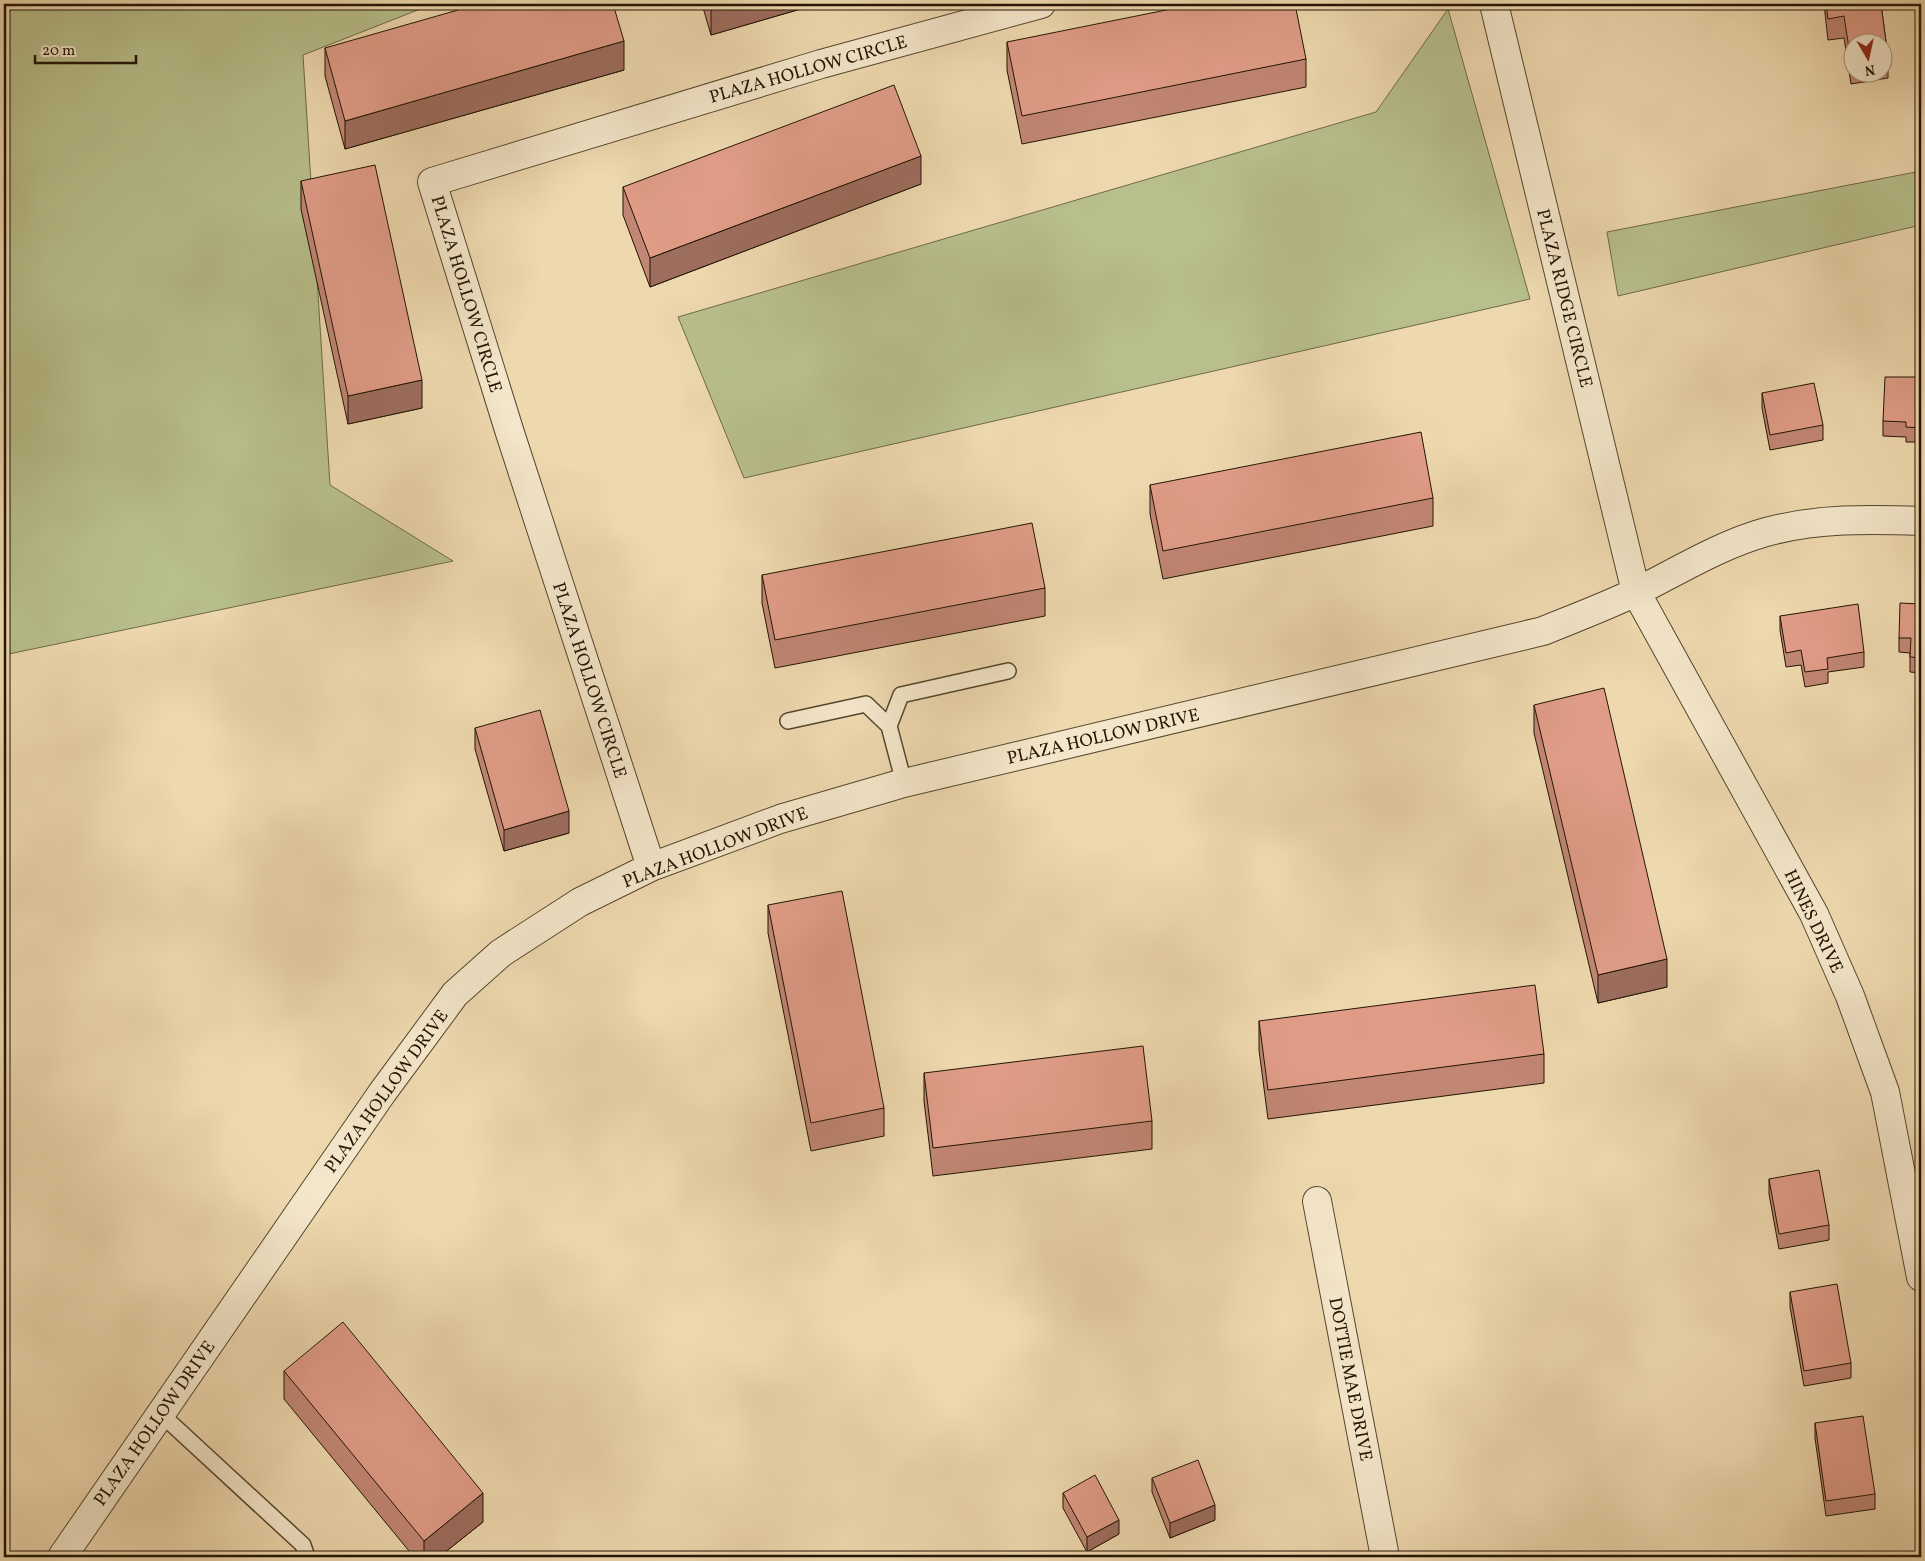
<svg xmlns="http://www.w3.org/2000/svg" width="1925" height="1561" viewBox="0 0 1925 1561" font-family="Vollkorn,serif">
  <rect width="100%" height="100%" fill="#eed8ae"/>
  <filter id="stains"><feTurbulence type="fractalNoise" baseFrequency=".004" numOctaves="4"/><feColorMatrix values="0 0 0 0 .2 0 0 0 0 .09 0 0 0 0 .02 0 0 0 .5 -.17"/></filter>
  <radialGradient id="worn" r=".72"><stop offset=".6" stop-color="#630" stop-opacity="0"/><stop offset="1" stop-color="#630" stop-opacity=".3"/></radialGradient>
  <path fill="#b8bf8b" stroke="#6d6a48" d="M4,4H433L303,55L330,485L453,561L4,655Z
    M1448,9L1530,299L744,478L678,317L1376,112Z
    M1921,171V225L1618,296L1607,232Z"/>
  <g fill="none" stroke-linecap="round" stroke-linejoin="round">
    <g stroke="#55462e" stroke-width="18">
      <path id="lane" d="M788,721L866,704L889,726
        M904,783L889,726L901,695L1008,671
        M161,1414L303,1545L307,1557"/>
    </g>
    <g stroke="#55462e" stroke-width="30">
      <path id="street" d="M1494,4L1636,592L1814,914L1850,996L1885,1092L1921,1277
        M651,867L510,433L432,182L821,64L1041,4
        M1317,1201L1385,1557
        M62,1557L382,1093L455,994L501,953L580,902L651,867L780,819L900,784L1543,631C1575,618 1607,606 1638,591C1680,570 1720,545 1766,532C1817,518 1869,519 1921,521"/>
    </g>
    <use href="#lane" stroke="#f4e6ca" stroke-width="15"/>
    <use href="#street" stroke="#f4e6ca" stroke-width="28"/>
  </g>
  <path fill="#c18674" stroke="#221504" fill-rule="evenodd" d="M702,4H818L711,35Z
    M1824,4H1881L1888,57V78L1851,84L1844,38L1828,40ZM1852,42H1882V72H1852Z
    M1007,42L1306,59V87L1022,144L1007,70Z
    M325,48L624,70L345,149L325,76Z
    M301,181L422,408L348,424L301,209Z
    M921,184L650,287L623,215V187Z
    M1921,377V442H1906V437L1883,436V421Z
    M1762,393L1823,425V440L1770,450L1762,408Z
    M1150,485L1433,498V526L1163,579L1150,514Z
    M762,575L1045,588V616L775,668L762,603Z
    M1921,604V673L1910,672V653L1899,652V638Z
    M1780,616L1864,652V667L1828,672V683L1805,687L1801,665L1786,667L1780,630Z
    M1534,705L1667,987L1598,1003L1534,733Z
    M475,728L569,833L504,851L475,749Z
    M768,905L884,1108V1136L811,1151L768,933Z
    M1259,1021L1544,1054V1083L1268,1119L1259,1050Z
    M924,1073L1152,1121V1149L933,1176L924,1101Z
    M1769,1179L1829,1225V1240L1779,1249L1769,1194Z
    M1790,1292L1851,1363V1378L1804,1386L1790,1307Z
    M284,1371L483,1522L439,1557H414L284,1399Z
    M1815,1423L1875,1494V1509L1826,1516L1815,1438Z
    M1152,1478L1215,1520L1170,1538L1152,1492Z
    M1063,1493L1119,1534L1087,1552L1063,1508Z"/>
  <path fill="#9d6d5e" stroke="#221504" d="M721,4H818L711,35V6Z
    M624,41V70L345,149V121Z
    M921,156V184L650,287V258Z
    M422,380V408L348,424V396Z
    M569,811V833L504,851V830Z
    M1667,959V987L1598,1003V975Z
    M483,1493V1522L439,1557H424V1541Z
    M1215,1505V1520L1170,1538V1523Z
    M1119,1520V1534L1087,1552V1537Z"/>
  <path fill="#e09c87" stroke="#221504" d="M479,4H613L624,41L345,121L325,48Z
    M710,4H721L711,6Z
    M1196,4H1295L1306,59L1022,116L1007,42Z
    M1826,4H1881L1888,57L1882,58V42H1852V62H1851L1844,16L1828,19Z
    M894,85L921,156L650,258L623,187Z
    M375,165L422,380L348,396L301,181Z
    M1885,377H1921V428L1906,427V422L1883,421Z
    M1814,383L1823,425L1770,435L1762,393Z
    M1421,432L1433,498L1163,551L1150,485Z
    M1032,523L1045,588L775,640L762,575Z
    M1900,603L1921,604V658L1910,657L1911,638H1899Z
    M1858,604L1864,652L1827,658L1828,669L1805,672L1801,650L1786,653L1780,616Z
    M1604,688L1667,959L1598,975L1534,705Z
    M540,710L569,811L504,830L475,728Z
    M842,891L884,1108L811,1123L768,905Z
    M1535,985L1544,1054L1268,1090L1259,1021Z
    M1143,1046L1152,1121L933,1148L924,1073Z
    M1819,1170L1829,1225L1779,1234L1769,1179Z
    M1837,1284L1851,1363L1804,1371L1790,1292Z
    M343,1322L483,1493L424,1541L284,1371Z
    M1863,1416L1875,1494L1826,1501L1815,1423Z
    M1198,1460L1215,1505L1170,1523L1152,1478Z
    M1095,1475L1119,1520L1087,1537L1063,1493Z"/>
  <g text-anchor="middle" stroke-width="4.5" stroke-linejoin="round" paint-order="stroke">
    <g font-size="18" fill="#221504" stroke="#f4e6ca">
      <text transform="translate(808 69) rotate(-16)" y="6">PLAZA HOLLOW CIRCLE</text>
      <text transform="translate(467 294) rotate(73)" y="6">PLAZA HOLLOW CIRCLE</text>
      <text transform="translate(1565 298) rotate(76)" y="6">PLAZA RIDGE CIRCLE</text>
      <text transform="translate(590 680) rotate(72)" y="6">PLAZA HOLLOW CIRCLE</text>
      <text transform="translate(1103 736) rotate(-13)" y="6">PLAZA HOLLOW DRIVE</text>
      <text transform="translate(715 847) rotate(-21)" y="6">PLAZA HOLLOW DRIVE</text>
      <text transform="translate(1814 921) rotate(64)" y="6">HINES DRIVE</text>
      <text transform="translate(386 1091) rotate(-54)" y="6">PLAZA HOLLOW DRIVE</text>
      <text transform="translate(1351 1379) rotate(79)" y="6">DOTTIE MAE DRIVE</text>
      <text transform="translate(154 1423) rotate(-55)" y="6">PLAZA HOLLOW DRIVE</text>
    </g>
  </g>
  <rect width="1925" height="1561" fill="none" stroke="#eed8ae" stroke-width="20"/>
  <rect x="5" y="5" width="1915" height="1551" fill="none" stroke="#221504" stroke-width="2.5"/>
  <rect x="10" y="10" width="1905" height="1541" fill="none" stroke="#221504"/>
  <g transform="translate(1868 58) rotate(171)"><circle r="24" fill="#f4e6ca" stroke="#a0927b"/>
  <path d="M0-4L9 19L0 12L-9 19Z" fill="#8f2418"/>
  <text y="-8" font-size="14" font-weight="bold" text-anchor="middle" fill="#221504">N</text>
  </g>
  <path d="M35 55v8h101v-8" fill="none" stroke="#221504" stroke-width="2.5"/>
  <text x="42" y="55" font-size="15" fill="#221504" stroke="#f4e6ca" stroke-width="4" paint-order="stroke">20 m</text>
  <rect width="100%" height="100%" filter="url(#stains)"/>
  <rect width="100%" height="100%" fill="url(#worn)"/>
</svg>
